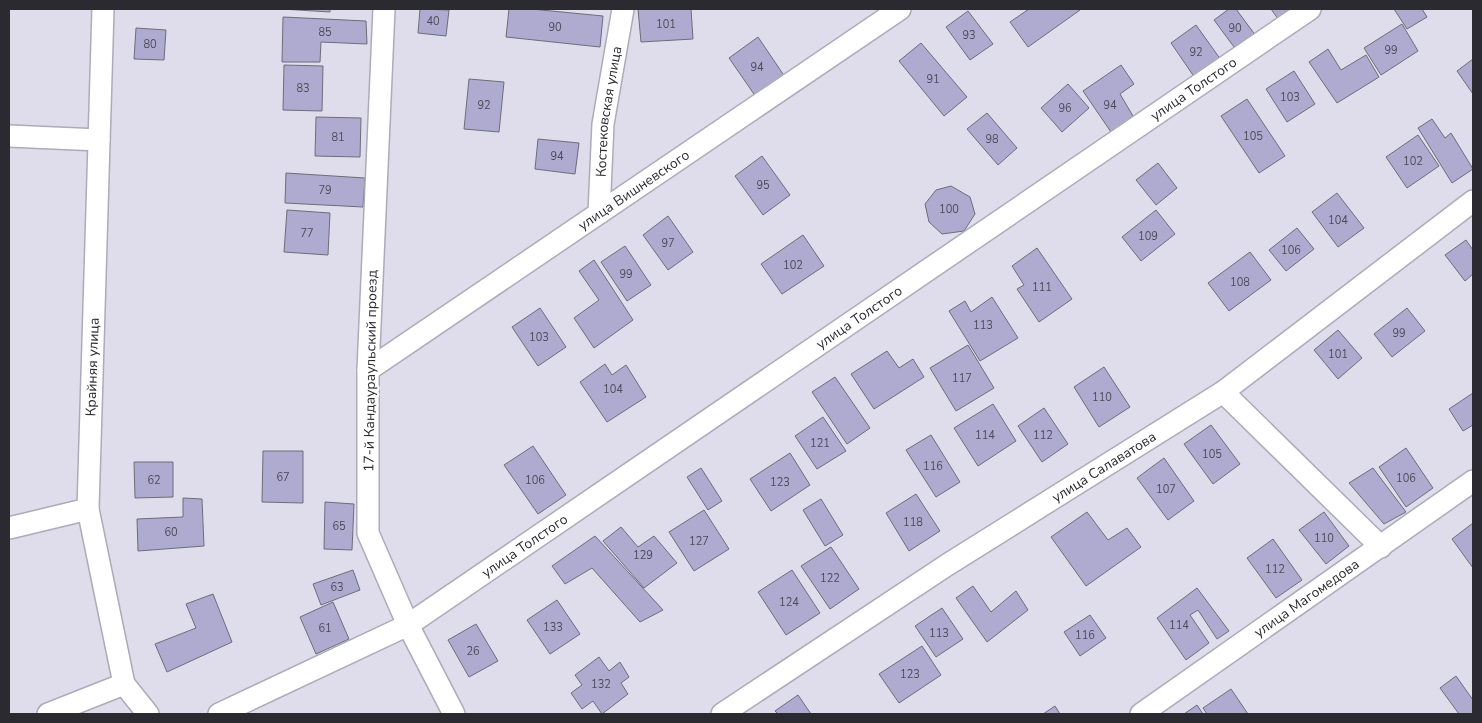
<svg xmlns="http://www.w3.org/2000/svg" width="1482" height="723" viewBox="0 0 1482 723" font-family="'Nunito Sans',sans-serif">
  <rect width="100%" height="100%" fill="#dfddec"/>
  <path fill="#afabd0" stroke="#6d6c79" d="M282,9H330V12Z
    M420,9L449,10L446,36L418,33Z
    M509,9H531L603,16L600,47L506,37Z
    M638,9H691L693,39L641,42Z
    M1029,9H1079L1080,10L1028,47L1010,22Z
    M1229,9H1236L1256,36L1237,51L1214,20Z
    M1271,9H1295L1281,23Z
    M1394,9H1422L1427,17L1407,29Z
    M968,11L993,44L970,60L946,27Z
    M283,17L366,21L367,44L321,42L320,62H282Z
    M1402,24L1418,51L1381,75L1364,48Z
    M1196,25L1221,60L1195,78L1171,43Z
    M136,28L166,30L164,60L134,59Z
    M758,37L785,77L756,97L729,58Z
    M921,43L967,97L944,116L899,61Z
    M1328,49L1341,70L1366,55L1379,77L1337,103L1309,62Z
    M1473,59V94L1457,71Z
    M284,65L323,66L322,111L283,110Z
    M1121,65L1134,84L1120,94L1133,116L1111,132L1083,91Z
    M1294,71L1315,104L1287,122L1266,89Z
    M469,79L504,82L499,132L464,129Z
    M1068,84L1089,108L1062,132L1041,108Z
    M1247,99L1285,156L1259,173L1221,116Z
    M987,113L1017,148L998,165L967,129Z
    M316,117L361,118L360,157L315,156Z
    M1432,119L1445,138L1451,133L1473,169L1452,183L1418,128Z
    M1418,135L1439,166L1407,188L1386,157Z
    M538,139L579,143L575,174L535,169Z
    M762,156L790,195L763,215L735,176Z
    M1158,163L1177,188L1156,205L1136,180Z
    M286,173L365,178L363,207L285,203Z
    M951,186L970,197L975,214L964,231L942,234L929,222L925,204L936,190Z
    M1337,193L1364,228L1338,247L1312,212Z
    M287,210L330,213L328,255L284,252Z
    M1156,210L1175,234L1141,261L1122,237Z
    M668,216L693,252L668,270L643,235Z
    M1297,228L1314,249L1286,271L1269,250Z
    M803,235L824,266L782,294L761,264Z
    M1466,240L1473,250V274L1465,281L1445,255Z
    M625,246L651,285L627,301L601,262Z
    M1037,248L1072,299L1039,322L1017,289L1024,285L1012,266Z
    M1250,252L1271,280L1229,311L1208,283Z
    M594,260L633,320L594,348L574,318L599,300L579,271Z
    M992,297L1018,338L980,361L949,311L965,301L971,312Z
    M540,308L566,347L538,366L512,327Z
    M1407,308L1425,331L1392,357L1374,334Z
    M1338,330L1362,358L1338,379L1314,350Z
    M968,345L994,388L956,411L930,368Z
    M887,351L899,368L913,359L924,377L874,409L851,374Z
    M605,364L612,375L626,365L646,397L607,422L580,382Z
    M1104,367L1130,407L1099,427L1074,387Z
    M835,377L870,428L847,444L812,392Z
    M1473,393V425L1463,431L1449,409Z
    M993,404L1016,441L978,466L954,428Z
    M1044,408L1068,444L1042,462L1018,426Z
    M823,417L846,451L817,469L795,436Z
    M1211,425L1240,464L1213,484L1184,444Z
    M931,435L960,482L936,497L906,450Z
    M533,446L566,495L538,514L504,465Z
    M1406,448L1433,488L1406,507L1379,467Z
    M263,451H303V503L262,502Z
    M790,453L810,485L771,511L750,479Z
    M1164,458L1194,501L1168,520L1137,478Z
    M134,462H173V497L135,498Z
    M701,468L722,501L708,510L687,477Z
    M1373,468L1406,512L1384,524L1349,483Z
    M916,494L940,531L909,551L886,513Z
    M183,498L202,499L204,546L138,551L137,519L183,517Z
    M821,499L843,535L825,546L803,510Z
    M325,502L354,504L352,550L324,549Z
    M704,510L729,549L694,571L669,532Z
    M1087,512L1108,540L1127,528L1141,547L1086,586L1051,537Z
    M1324,512L1349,546L1326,564L1299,530Z
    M1473,523V568L1452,539Z
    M621,527L638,547L654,536L677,563L644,588L603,541Z
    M595,536L663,610L640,622L592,568L565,584L552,566Z
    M1273,539L1302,580L1276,598L1247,558Z
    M831,547L859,589L830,609L801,566Z
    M353,570L360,590L321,605L313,584Z
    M792,570L820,613L786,635L758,592Z
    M973,586L991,612L1016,591L1028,610L987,642L956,598Z
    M1197,588L1229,631L1217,639L1198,610L1190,615L1209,643L1186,660L1157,618Z
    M213,594L232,642L167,672L155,644L196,628L186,604Z
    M557,600L580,634L550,654L527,620Z
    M333,602L349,639L316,654L300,617Z
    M942,608L963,639L936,657L915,626Z
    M1090,615L1106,638L1080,656L1064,632Z
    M476,624L498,661L469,677L448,640Z
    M922,646L941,675L899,703L879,674Z
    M599,657L609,671L620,662L629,677L621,683L628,694L602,714L593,701L582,709L571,693L582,685L575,675Z
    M1456,676L1473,700V714H1459L1440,688Z
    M1231,689L1248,714H1207L1203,708Z
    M798,695L811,714H778L775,711Z
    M1197,705L1203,714H1184Z
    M1055,706L1060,714H1043Z"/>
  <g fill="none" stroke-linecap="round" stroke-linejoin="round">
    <g stroke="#acabb9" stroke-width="24">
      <g id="street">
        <path d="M103,9L88,509L124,684L148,714"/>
        <path d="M384,9L368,370V533L408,625L454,714"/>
        <path d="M9,136L99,140"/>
        <path id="s1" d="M599,213L603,124L623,9"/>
        <path id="s2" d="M368,370L900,9"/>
        <path d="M1223,392L1381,547"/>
        <path d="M9,528L88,509"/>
        <path d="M48,714L124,684"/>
        <path id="s3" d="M219,714L408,625L1310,9"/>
        <path id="s4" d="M722,714L947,565L1223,392L1473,201"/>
        <path id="s5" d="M1141,714L1473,481"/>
      </g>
    </g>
    <use href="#street" stroke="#fff" stroke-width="21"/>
  </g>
  <g text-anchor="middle" stroke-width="4.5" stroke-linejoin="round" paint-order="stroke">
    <g font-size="11" fill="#4c4a58">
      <text x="433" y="25">40</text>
      <text x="666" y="28">101</text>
      <text x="555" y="31">90</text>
      <text x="1235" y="32">90</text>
      <text x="325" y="36">85</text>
      <text x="969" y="39">93</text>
      <text x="150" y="48">80</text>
      <text x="1391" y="54">99</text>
      <text x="1196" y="56">92</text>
      <text x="757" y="71">94</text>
      <text x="933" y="83">91</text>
      <text x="303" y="92">83</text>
      <text x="1290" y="101">103</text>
      <text x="484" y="109">92</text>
      <text x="1110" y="109">94</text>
      <text x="1065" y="112">96</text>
      <text x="1253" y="140">105</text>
      <text x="338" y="141">81</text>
      <text x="992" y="143">98</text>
      <text x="557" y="160">94</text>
      <text x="1413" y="165">102</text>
      <text x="763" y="189">95</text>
      <text x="325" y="194">79</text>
      <text x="949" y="213">100</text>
      <text x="1338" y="224">104</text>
      <text x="307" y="237">77</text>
      <text x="1148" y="240">109</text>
      <text x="668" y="247">97</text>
      <text x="1291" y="254">106</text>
      <text x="793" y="269">102</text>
      <text x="626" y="278">99</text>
      <text x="1240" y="286">108</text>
      <text x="1042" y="291">111</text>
      <text x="983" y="329">113</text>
      <text x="1399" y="337">99</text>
      <text x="539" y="341">103</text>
      <text x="1338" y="358">101</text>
      <text x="962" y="382">117</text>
      <text x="613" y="393">104</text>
      <text x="1102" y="401">110</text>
      <text x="985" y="439">114</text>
      <text x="1043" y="439">112</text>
      <text x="820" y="447">121</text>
      <text x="1212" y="458">105</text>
      <text x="933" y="470">116</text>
      <text x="283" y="481">67</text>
      <text x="1406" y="482">106</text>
      <text x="154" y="484">62</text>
      <text x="535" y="484">106</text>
      <text x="780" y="486">123</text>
      <text x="1166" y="493">107</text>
      <text x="913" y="526">118</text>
      <text x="339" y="530">65</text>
      <text x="171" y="536">60</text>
      <text x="1324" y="542">110</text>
      <text x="699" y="545">127</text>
      <text x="643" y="559">129</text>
      <text x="1275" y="573">112</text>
      <text x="830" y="582">122</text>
      <text x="337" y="591">63</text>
      <text x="789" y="606">124</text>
      <text x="1179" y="629">114</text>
      <text x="553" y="631">133</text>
      <text x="325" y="632">61</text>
      <text x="939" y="637">113</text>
      <text x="1085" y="639">116</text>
      <text x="473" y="655">26</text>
      <text x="910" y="678">123</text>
      <text x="601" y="688">132</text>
    </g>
    <g font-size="14" fill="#2b2a30" stroke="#fff">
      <text dy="5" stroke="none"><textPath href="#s3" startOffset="1160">улица Толстого</textPath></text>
      <text dy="5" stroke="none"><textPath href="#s1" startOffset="102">Костековская улица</textPath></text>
      <text dy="5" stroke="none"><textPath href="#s2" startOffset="321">улица Вишневского</textPath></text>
      <text dy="5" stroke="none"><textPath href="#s3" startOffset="755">улица Толстого</textPath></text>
      <text transform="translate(92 367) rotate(-88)" y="5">Крайняя улица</text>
      <text transform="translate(370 371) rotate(-89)" y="5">17-й Кандаураульский проезд</text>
      <text dy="5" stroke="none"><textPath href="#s4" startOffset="455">улица Салаватова</textPath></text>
      <text dy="5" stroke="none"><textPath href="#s3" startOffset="350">улица Толстого</textPath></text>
      <text dy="5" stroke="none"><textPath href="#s5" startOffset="202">улица Магомедова</textPath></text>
    </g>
  </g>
  <rect width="1482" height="723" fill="none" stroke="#2b2a30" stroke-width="20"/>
</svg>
